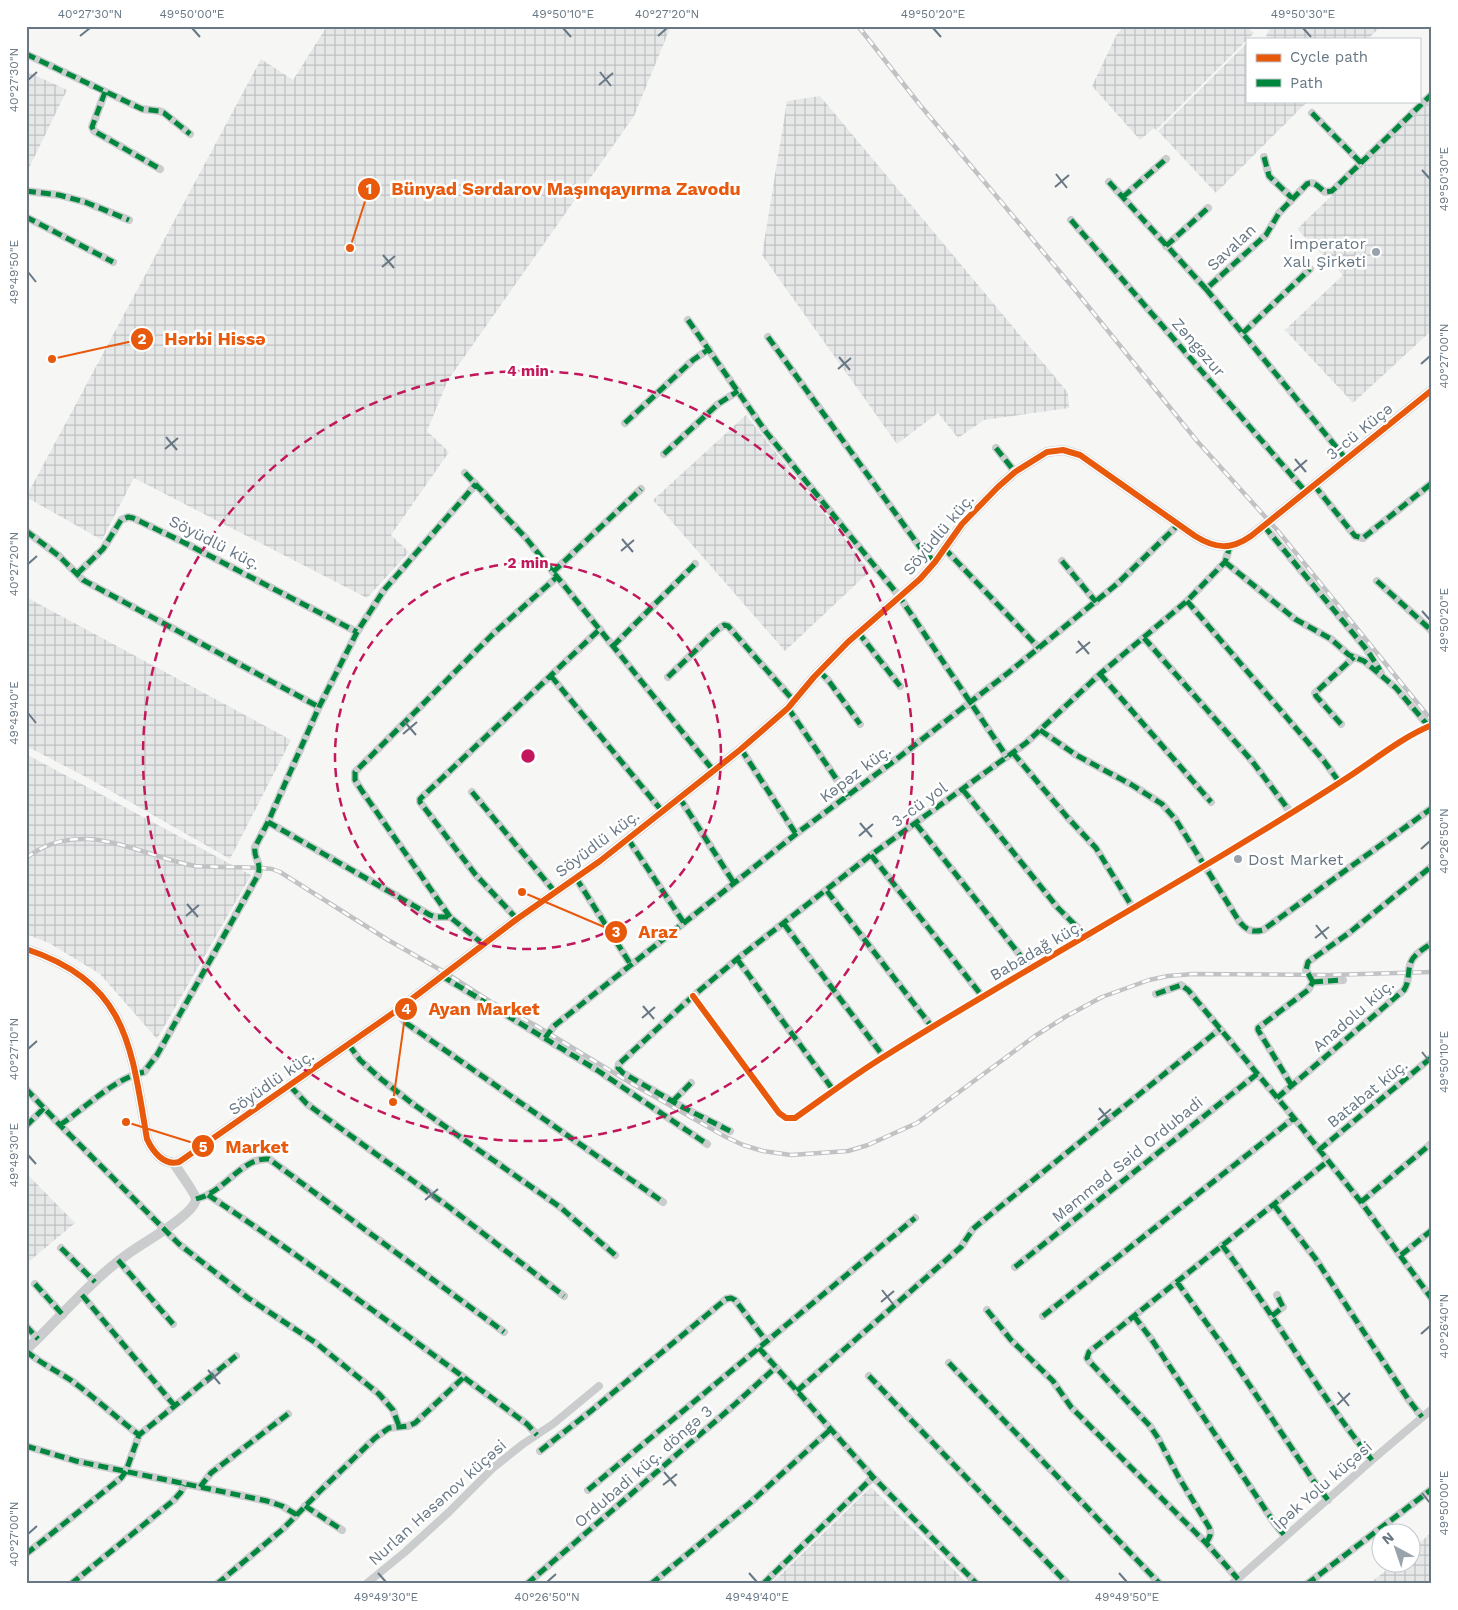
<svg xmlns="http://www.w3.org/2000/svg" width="1458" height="1610" viewBox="0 0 1458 1610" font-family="'Work Sans',sans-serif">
  <defs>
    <pattern id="industrial-grid" width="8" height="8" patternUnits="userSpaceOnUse" patternTransform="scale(1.25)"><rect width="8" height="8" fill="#e6e8e8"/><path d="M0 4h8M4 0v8" fill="none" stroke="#bec1c2"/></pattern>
  </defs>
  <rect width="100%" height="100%" fill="#f6f6f5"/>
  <path fill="url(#industrial-grid)" d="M327,26H671L634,116L448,380L427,431L449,452L391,535L409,552L367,598L134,478L102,540L26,497L261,59L293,80Z
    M1124,26H1246L1254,33L1156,130L1154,128L1140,140L1092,86L1117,34Z
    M1271,26H1381L1368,39H1270L1266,36Z
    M1247,43V101H1308L1216,193L1158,131Z
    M26,71L67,90L26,174Z
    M820,96L1060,383L1068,393L1069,408L984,420L958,438L938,413L897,444L762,255L787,101Z
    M1432,99V330L1353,403L1285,330L1343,275L1297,229Z
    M746,415L870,571L785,651L653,500Z
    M26,597L291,740L230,859L88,778L26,746Z
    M26,754L251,875L157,1039L100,974L49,943L26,934Z
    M26,1173L75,1223L26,1264Z
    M871,1487L968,1584H771Z
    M1432,1532V1584H1369L1395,1563L1410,1562L1411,1550Z"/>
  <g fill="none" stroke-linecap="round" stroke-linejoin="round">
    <path stroke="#cbcccd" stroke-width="8" d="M26,54L142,109L159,111L164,113L190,134
      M105,92L92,127L94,131L160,169
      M1312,113L1361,163
      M1264,157L1269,176L1292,198
      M1109,182L1206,289
      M26,191L59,195L85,202L129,220
      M1123,197L1166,159
      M26,217L113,262
      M1071,220L1306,492
      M1166,246L1208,208
      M688,320L766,432L899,596L1007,757
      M1243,333L1310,269
      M768,337L922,550L935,562
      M625,423L693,360L709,349
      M996,448L1015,472
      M664,454L718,404L738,391
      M1346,459L1206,289L1266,235L1279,213L1307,184C1314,180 1319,188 1325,192L1332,191L1432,94
      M465,473L525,537L713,770
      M1314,485L1355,536L1363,538L1432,483
      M1264,526L1367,650L1381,673
      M26,531L59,556L83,580L319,707
      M944,548L1039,648
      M1062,561L1096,602
      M1225,562L1295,619L1331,639L1349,655L1364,661L1396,688L1431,729
      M553,572L641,489
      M77,574L103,549L121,520L128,517L133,518L183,542L357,632
      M1377,581L1432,631
      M1187,601L1324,761L1340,783
      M858,632L900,686
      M1144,638L1252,761L1291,813
      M613,646L695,564
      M819,671L828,680L860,724
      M1100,674L1211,802
      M551,676L662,811
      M668,677L717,630L724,625L728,626L794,701
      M788,708L848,796
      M1341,724L1316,696L1315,693L1354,657
      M1040,730L1076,755L1132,785L1162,804L1176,820L1239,921C1246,930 1252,933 1263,930L1432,808
      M741,749L796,834
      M1013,753L1068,818L1096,848L1133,908
      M963,790L1058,908L1087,937
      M472,792L555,892
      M679,797L734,883
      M268,822L430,915L436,917H450L483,944
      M916,824L1031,969
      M628,839L684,923
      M871,855L982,996
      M576,878L631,965
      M827,891L932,1027
      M450,917L362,791L355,780V772L494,633L557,577
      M517,919L475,874L420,802V799L600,629
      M784,924L884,1057
      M737,959L834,1091
      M442,976L597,1070L707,1144
      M1313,982L1306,970L1308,962L1349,933L1432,866
      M1313,982L1343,980
      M1156,994L1181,985L1188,990L1294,1118L1361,1202L1432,1299
      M693,996L779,1113L786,1118H795C825,1097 854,1075 885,1056C997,986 1113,921 1226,853C1265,829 1304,806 1342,781C1371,763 1400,738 1432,725
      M396,1011L406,1023L663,1202
      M545,1038L554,1026L796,834L898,758L1008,673L1117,584L1178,525
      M349,1045L360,1060L381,1079L413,1104L560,1207L615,1255
      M290,1086L307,1104L449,1207L564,1296
      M1292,1086L1258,1030V1028L1308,990L1313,982
      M26,1089L60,1125L179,1244L248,1298L316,1343L379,1394L393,1410L399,1426
      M1277,1098L1404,990C1410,981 1407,972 1411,962C1414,954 1425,948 1432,943
      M673,1101L691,1083
      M60,1125C85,1108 115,1078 144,1072L157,1055L258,875C262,861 253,859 255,847L268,822L319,707L357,632L384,590L476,484
      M26,1126L44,1108
      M730,1131L684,1108L623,1073L618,1068L619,1064L693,996L737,959L871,855L1026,743L1100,674L1187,601L1225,562L1230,546
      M1319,1150L1432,1057
      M208,1195C317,1267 421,1346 527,1424L537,1435
      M196,1199C199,1198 204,1197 207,1195C228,1185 245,1157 269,1159L504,1332
      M1361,1202L1432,1143
      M1274,1205L1315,1258L1408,1399L1422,1417
      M1222,1245C1275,1315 1317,1392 1372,1460
      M61,1248L95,1282
      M1401,1255L1432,1230
      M118,1260L173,1324
      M1015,1267L1257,1074
      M1177,1282L1226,1350L1315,1483L1328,1500
      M35,1284L63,1315
      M82,1295L174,1405
      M987,1310L1011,1340L1053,1381L1071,1407L1206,1543L1238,1579
      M1043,1316L1294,1118
      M1134,1316L1152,1340L1275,1524L1285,1536
      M1272,1316L1283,1307L1277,1295
      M26,1326L38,1339
      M759,1348L873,1477L977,1584
      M26,1351C40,1363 57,1371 72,1381C95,1398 116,1417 139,1435
      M949,1363L1160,1584
      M869,1376L1068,1584
      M797,1391L961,1247L973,1229L980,1223L1220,1029
      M26,1446L76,1461L267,1501L282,1506L297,1515
      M540,1451L591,1411L726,1299L731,1298L735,1300L767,1342
      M200,1487L211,1473L288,1414
      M588,1490L915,1218
      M305,1506L342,1530
      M1206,1543C1210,1537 1212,1534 1209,1527L1178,1476L1158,1438L1150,1426L1089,1361L1087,1358L1089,1352L1328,1161
      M26,1554L121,1478L126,1471L139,1435L236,1356
      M71,1584L174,1500L181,1492L184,1485
      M217,1584L283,1529L321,1490L375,1438L389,1428L408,1426L415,1423L463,1378
      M366,1584L405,1552L449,1512L494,1467L523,1444L553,1424L599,1386
      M527,1584L733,1406L776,1367
      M651,1584L751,1502L831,1429
      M763,1584L873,1477
      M1232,1584L1372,1460L1432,1409
      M1307,1584L1432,1489"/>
    <path stroke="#cbcccd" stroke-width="10" d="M26,949C128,983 131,1046 147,1139C153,1152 164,1166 179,1162L396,1011L517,919L600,861L741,749L788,708L814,677L848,642L920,579L935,562L962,524L998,487L1015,472L1047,452L1063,450L1080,455L1195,536C1216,549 1231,550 1251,536L1432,390
      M26,1350C63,1315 96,1274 138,1247C150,1239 195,1213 196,1199C196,1194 178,1171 174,1163"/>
    <g stroke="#c1c2c3" stroke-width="4.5">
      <path id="rail" d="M858,26L920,105L1075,290L1197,441L1278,531L1432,721
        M26,858C82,816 137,855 195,866C202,867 211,866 218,867C236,867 254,867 272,869L280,872L388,940L446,973L491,1002L535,1025L634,1085L726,1137L743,1145L763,1151L791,1155L848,1151L868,1145L917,1123L1035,1036L1065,1017L1102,997L1149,980L1168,976L1193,974L1328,975L1432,972"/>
    </g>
    <use href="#rail" stroke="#fff" stroke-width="2.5" stroke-dasharray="8" stroke-linecap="butt"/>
    <path stroke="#00873e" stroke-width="5" stroke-dasharray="10 5" stroke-linecap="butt" d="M26,54L142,109L159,111L164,113L190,134
      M105,92L92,127L94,131L160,169
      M1312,113L1361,163
      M1264,157L1269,176L1292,198
      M1109,182L1206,289
      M26,191L59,195L85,202L129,220
      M1123,197L1166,159
      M26,217L113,262
      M1071,220L1306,492
      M1166,246L1208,208
      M688,320L766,432L899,596L1007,757
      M1243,333L1310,269
      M768,337L922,550L935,562
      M625,423L693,360L709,349
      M996,448L1015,472
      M664,454L718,404L738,391
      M1346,459L1206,289L1266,235L1279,213L1307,184C1314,180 1319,188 1325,192L1332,191L1432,94
      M465,473L525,537L713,770
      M1314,485L1355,536L1363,538L1432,483
      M1264,526L1367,650L1380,670
      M26,531L59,556L83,580L319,707
      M944,548L1039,648
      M1062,561L1096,602
      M1225,562L1295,619L1331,639L1349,655L1364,661L1396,688L1431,729
      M553,572L641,489
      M77,574L103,549L121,520L128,517L133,518L183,542L357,632
      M1377,581L1432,631
      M1187,601L1324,761L1340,783
      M858,632L900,686
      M1144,638L1252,761L1291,813
      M613,646L695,564
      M819,671L828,680L860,724
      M1100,674L1211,802
      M551,676L662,811
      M668,677L717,630L724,625L728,626L794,701
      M788,708L848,796
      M1341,724L1316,696L1315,693L1354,657
      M1040,730L1076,755L1132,785L1162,804L1176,820L1239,921C1246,930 1252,933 1263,930L1432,808
      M741,749L796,834
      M1013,753L1068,818L1096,848L1133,908
      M963,790L1058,908L1087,937
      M472,792L555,892
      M679,797L734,883
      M268,822L430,915L436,917H450L483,944
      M916,824L1031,969
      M628,839L684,923
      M871,855L982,996
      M576,878L631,965
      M827,891L932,1027
      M450,917L362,791L355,780V772L494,633L557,577
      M517,919L475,874L420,802V799L600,629
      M784,924L884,1057
      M737,959L834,1091
      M442,976L597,1070L707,1144
      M1313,982L1306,970L1308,962L1349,933L1432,866
      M1313,982L1343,980
      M1156,994L1181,985L1188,990L1294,1118L1361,1202L1432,1299
      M396,1011L406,1023L663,1202
      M545,1038L554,1026L796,834L898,758L1008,673L1117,584L1178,525
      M349,1045L360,1060L381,1079L413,1104L560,1207L615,1255
      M290,1086L307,1104L449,1207L564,1296
      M1292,1086L1258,1030V1028L1308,990L1313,982
      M26,1089L60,1125L179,1244L248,1298L316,1343L379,1394L393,1410L399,1426
      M1277,1098L1404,990C1410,981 1407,972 1411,962C1414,954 1425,948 1432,943
      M673,1101L691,1083
      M60,1125C85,1108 115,1078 144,1072L157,1055L258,875C262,861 253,859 255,847L268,822L319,707L357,632L384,590L476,484
      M26,1126L44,1108
      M730,1131L684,1108L623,1073L618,1068L619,1064L693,996L737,959L871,855L1026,743L1100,674L1187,601L1225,562L1230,546
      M1319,1150L1432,1057
      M208,1195C317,1267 421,1346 527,1424L537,1435
      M196,1199C199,1198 204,1197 207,1195C228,1185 245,1157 269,1159L504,1332
      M1361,1202L1432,1143
      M1274,1205L1315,1258L1408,1399L1422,1417
      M1222,1245C1275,1315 1317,1392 1372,1460
      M61,1248L95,1282
      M1401,1255L1432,1230
      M118,1260L173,1324
      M1015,1267L1257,1074
      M1177,1282L1226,1350L1315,1483L1328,1500
      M35,1284L63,1315
      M82,1295L174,1405
      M987,1310L1011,1340L1053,1381L1071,1407L1206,1543L1238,1579
      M1043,1316L1294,1118
      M1134,1316L1152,1340L1275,1524L1285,1536
      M1272,1316L1283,1307L1277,1295
      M26,1326L38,1339
      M759,1348L873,1477L977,1584
      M26,1351C40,1363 57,1371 72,1381C95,1398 116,1417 139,1435
      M949,1363L1160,1584
      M869,1376L1068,1584
      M797,1391L961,1247L973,1229L980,1223L1220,1029
      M26,1446L76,1461L267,1501L282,1506L297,1515
      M540,1451L591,1411L726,1299L731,1298L735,1300L767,1342
      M200,1487L211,1473L288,1414
      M588,1490L915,1218
      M305,1506L342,1530
      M1206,1543C1210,1537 1212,1534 1209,1527L1178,1476L1158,1438L1150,1426L1089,1361L1087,1358L1089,1352L1328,1161
      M26,1554L121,1478L126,1471L139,1435L236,1356
      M71,1584L174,1500L181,1492L184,1485
      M217,1584L283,1529L321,1490L375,1438L389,1428L408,1426L415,1423L463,1378
      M527,1584L733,1406L776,1367
      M651,1584L751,1502L831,1429
      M763,1584L873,1477
      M1307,1584L1432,1489"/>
    <g stroke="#fff" stroke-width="9">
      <path id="cycleway" d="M26,949C128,983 131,1046 147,1139C153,1152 164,1166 179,1162L396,1011L517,919L600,861L741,749L788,708L814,677L848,642L920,579L935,562L962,524L998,487L1015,472L1047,452L1063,450L1080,455L1195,536C1216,549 1231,550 1251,536L1432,390
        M693,996L779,1113L786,1118H795C825,1097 854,1075 885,1056C997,986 1113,921 1226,853C1265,829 1304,806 1342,781C1371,763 1400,738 1432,725"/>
    </g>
    <use href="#cycleway" stroke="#e8590c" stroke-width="6"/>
  </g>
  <path fill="none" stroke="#677784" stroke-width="2" d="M192,28L200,37M563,28L571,37M933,28L941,37M1303,28L1311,37M80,36L90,28M658,36L667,28M600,72L611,86M28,80L37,72M599,85L613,73M1422,170L1430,179M1056,174L1067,188M1055,187L1069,175M383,255L394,268M382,267L395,256M28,272L36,282M839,357L850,370M1421,364L1430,356M838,369L851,358M166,437L177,450M165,449L178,438M1295,459L1306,472M1294,471L1307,460M622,539L633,552M621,551L634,540M28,564L37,556M1422,611L1430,620M1078,641L1089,654M1076,653L1090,642M28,713L36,723M404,721L416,735M403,734L417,722M860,823L872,837M859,836L873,824M1421,849L1430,841M187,904L198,917M186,916L199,905M1316,925L1327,939M1315,938L1329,927M643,1006L654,1019M642,1018L655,1007M28,1049L37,1041M1422,1052L1430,1062M1099,1108L1110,1121M1098,1120L1111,1109M28,1155L36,1164M426,1188L437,1201M425,1200L438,1189M882,1290L893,1304M881,1302L894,1291M1421,1334L1430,1326M208,1370L220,1384M207,1383L221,1371M1338,1392L1349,1406M1337,1405L1350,1393M664,1472L676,1486M663,1485L677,1474M1422,1493L1430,1503M28,1534L37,1526M378,1573L386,1582M749,1573L757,1582M1119,1573L1127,1582M547,1582L556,1574"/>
  <g fill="none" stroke="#c2185b" stroke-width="2.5" stroke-dasharray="9 6">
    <circle cx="528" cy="756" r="193"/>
    <circle cx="528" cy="756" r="385"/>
  </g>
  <g fill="#99a3ac" stroke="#fff" stroke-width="2">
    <circle cx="1376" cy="252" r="5"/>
    <circle cx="1238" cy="859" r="5"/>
  </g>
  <g text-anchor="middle" stroke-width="5" stroke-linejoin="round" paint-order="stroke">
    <g font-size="16" fill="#677784" stroke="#fff" text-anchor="end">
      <text x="1366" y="249">İmperator<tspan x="1366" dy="18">Xalı Şirkəti</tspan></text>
      <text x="1248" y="865" text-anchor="start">Dost Market</text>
    </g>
    <g font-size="16" fill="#677784" stroke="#fff">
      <text transform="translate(1231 247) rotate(-43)" y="6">Savalan</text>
      <text transform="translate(1199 347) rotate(49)" y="6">Zəngəzur</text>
      <text transform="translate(1359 431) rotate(-39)" y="6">3-cü Küçə</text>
      <text transform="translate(938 534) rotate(-50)" y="6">Söyüdlü küç.</text>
      <text transform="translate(215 542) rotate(27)" y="6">Söyüdlü küç.</text>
      <text transform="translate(855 773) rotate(-37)" y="6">Kəpəz küç.</text>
      <text transform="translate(919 804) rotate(-36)" y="6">3-cü yol</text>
      <text transform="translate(597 843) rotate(-37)" y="6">Söyüdlü küç.</text>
      <text transform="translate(1036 950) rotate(-30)" y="6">Babadağ küç.</text>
      <text transform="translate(1353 1015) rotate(-41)" y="6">Anadolu küç.</text>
      <text transform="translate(271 1082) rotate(-35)" y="6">Söyüdlü küç.</text>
      <text transform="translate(1367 1093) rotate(-39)" y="6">Batabat küç.</text>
      <text transform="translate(1127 1159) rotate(-39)" y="6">Məmməd Səid Ordubadi</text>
      <text transform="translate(643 1466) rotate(-41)" y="6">Ordubadi küç. döngə 3</text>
      <text transform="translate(1322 1485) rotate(-41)" y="6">İpək Yolu küçəsi</text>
      <text transform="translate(437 1502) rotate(-42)" y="6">Nurlan Həsənov küçəsi</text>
    </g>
  </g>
  <circle cx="528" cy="756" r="8" fill="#c2185b" stroke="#fff" stroke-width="2.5"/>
  <g font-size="15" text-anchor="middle" font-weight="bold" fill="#c2185b" stroke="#fff" stroke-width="5" stroke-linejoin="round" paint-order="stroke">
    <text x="528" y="376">4 min</text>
    <text x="528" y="568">2 min</text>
  </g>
  <path fill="none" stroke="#e8590c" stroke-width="2" d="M350 248L369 189M52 359L142 339M522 892L616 932M393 1102L406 1009M126 1122L203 1146"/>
  <g fill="#e8590c" stroke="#fff" stroke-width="2">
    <circle cx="350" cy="248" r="5"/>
    <circle cx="52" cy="359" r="5"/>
    <circle cx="522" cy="892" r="5"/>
    <circle cx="393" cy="1102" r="5"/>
    <circle cx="126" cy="1122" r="5"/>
    <circle cx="369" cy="189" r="12"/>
    <circle cx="142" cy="339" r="12"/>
    <circle cx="616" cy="932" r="12"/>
    <circle cx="406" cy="1009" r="12"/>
    <circle cx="203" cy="1146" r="12"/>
  </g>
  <g font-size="15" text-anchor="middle" font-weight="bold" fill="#fff">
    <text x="369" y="194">1</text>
    <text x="142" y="344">2</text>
    <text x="616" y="937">3</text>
    <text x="406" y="1014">4</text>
    <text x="203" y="1152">5</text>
  </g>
  <g font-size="18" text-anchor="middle" font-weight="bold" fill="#e8590c" stroke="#fff" stroke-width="5" stroke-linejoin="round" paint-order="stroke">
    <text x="566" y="195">Bünyad Sərdarov Maşınqayırma Zavodu</text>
    <text x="215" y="345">Hərbi Hissə</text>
    <text x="658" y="938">Araz</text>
    <text x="484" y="1015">Ayan Market</text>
    <text x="257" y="1153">Market</text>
  </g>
  <rect width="1458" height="1610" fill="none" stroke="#ffffff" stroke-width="55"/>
  <rect x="1246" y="38" width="175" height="65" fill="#ffffff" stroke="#c2c9ce"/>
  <rect x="1256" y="54" width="25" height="8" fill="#e8590c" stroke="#c2c9ce"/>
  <text x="1290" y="62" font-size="15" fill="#677784">Cycle path</text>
  <rect x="1256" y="79" width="25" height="8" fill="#00873e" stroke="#c2c9ce"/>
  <text x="1290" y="88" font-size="15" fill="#677784">Path</text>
  <g transform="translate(1396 1548) rotate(320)"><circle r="24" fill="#ffffff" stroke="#c2c9ce"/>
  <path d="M0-4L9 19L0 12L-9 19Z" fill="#99a3ac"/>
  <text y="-8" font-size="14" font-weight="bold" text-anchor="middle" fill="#677784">N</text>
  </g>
  <rect x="28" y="28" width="1402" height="1554" fill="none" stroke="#677784" stroke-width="2"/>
  <g font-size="12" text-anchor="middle" fill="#677784">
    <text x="90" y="18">40°27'30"N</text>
    <text x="192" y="18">49°50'00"E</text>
    <text x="563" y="18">49°50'10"E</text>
    <text x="667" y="18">40°27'20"N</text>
    <text x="933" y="18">49°50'20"E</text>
    <text x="1303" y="18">49°50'30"E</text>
    <text transform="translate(14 80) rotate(-90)" y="4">40°27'30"N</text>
    <text transform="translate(1444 179) rotate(-90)" y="4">49°50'30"E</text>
    <text transform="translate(14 272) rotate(-90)" y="4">49°49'50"E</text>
    <text transform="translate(1444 356) rotate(-90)" y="4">40°27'00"N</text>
    <text transform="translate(14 564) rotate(-90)" y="4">40°27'20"N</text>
    <text transform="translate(1444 620) rotate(-90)" y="4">49°50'20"E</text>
    <text transform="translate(14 713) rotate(-90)" y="4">49°49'40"E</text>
    <text transform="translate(1444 841) rotate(-90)" y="4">40°26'50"N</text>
    <text transform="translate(14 1049) rotate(-90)" y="4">40°27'10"N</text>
    <text transform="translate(1444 1062) rotate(-90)" y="4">49°50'10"E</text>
    <text transform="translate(14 1155) rotate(-90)" y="4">49°49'30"E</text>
    <text transform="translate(1444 1326) rotate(-90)" y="4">40°26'40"N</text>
    <text transform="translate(1444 1503) rotate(-90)" y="4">49°50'00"E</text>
    <text transform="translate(14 1534) rotate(-90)" y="4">40°27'00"N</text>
    <text x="386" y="1601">49°49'30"E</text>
    <text x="547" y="1601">40°26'50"N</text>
    <text x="757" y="1601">49°49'40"E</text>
    <text x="1127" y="1601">49°49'50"E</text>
  </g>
</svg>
